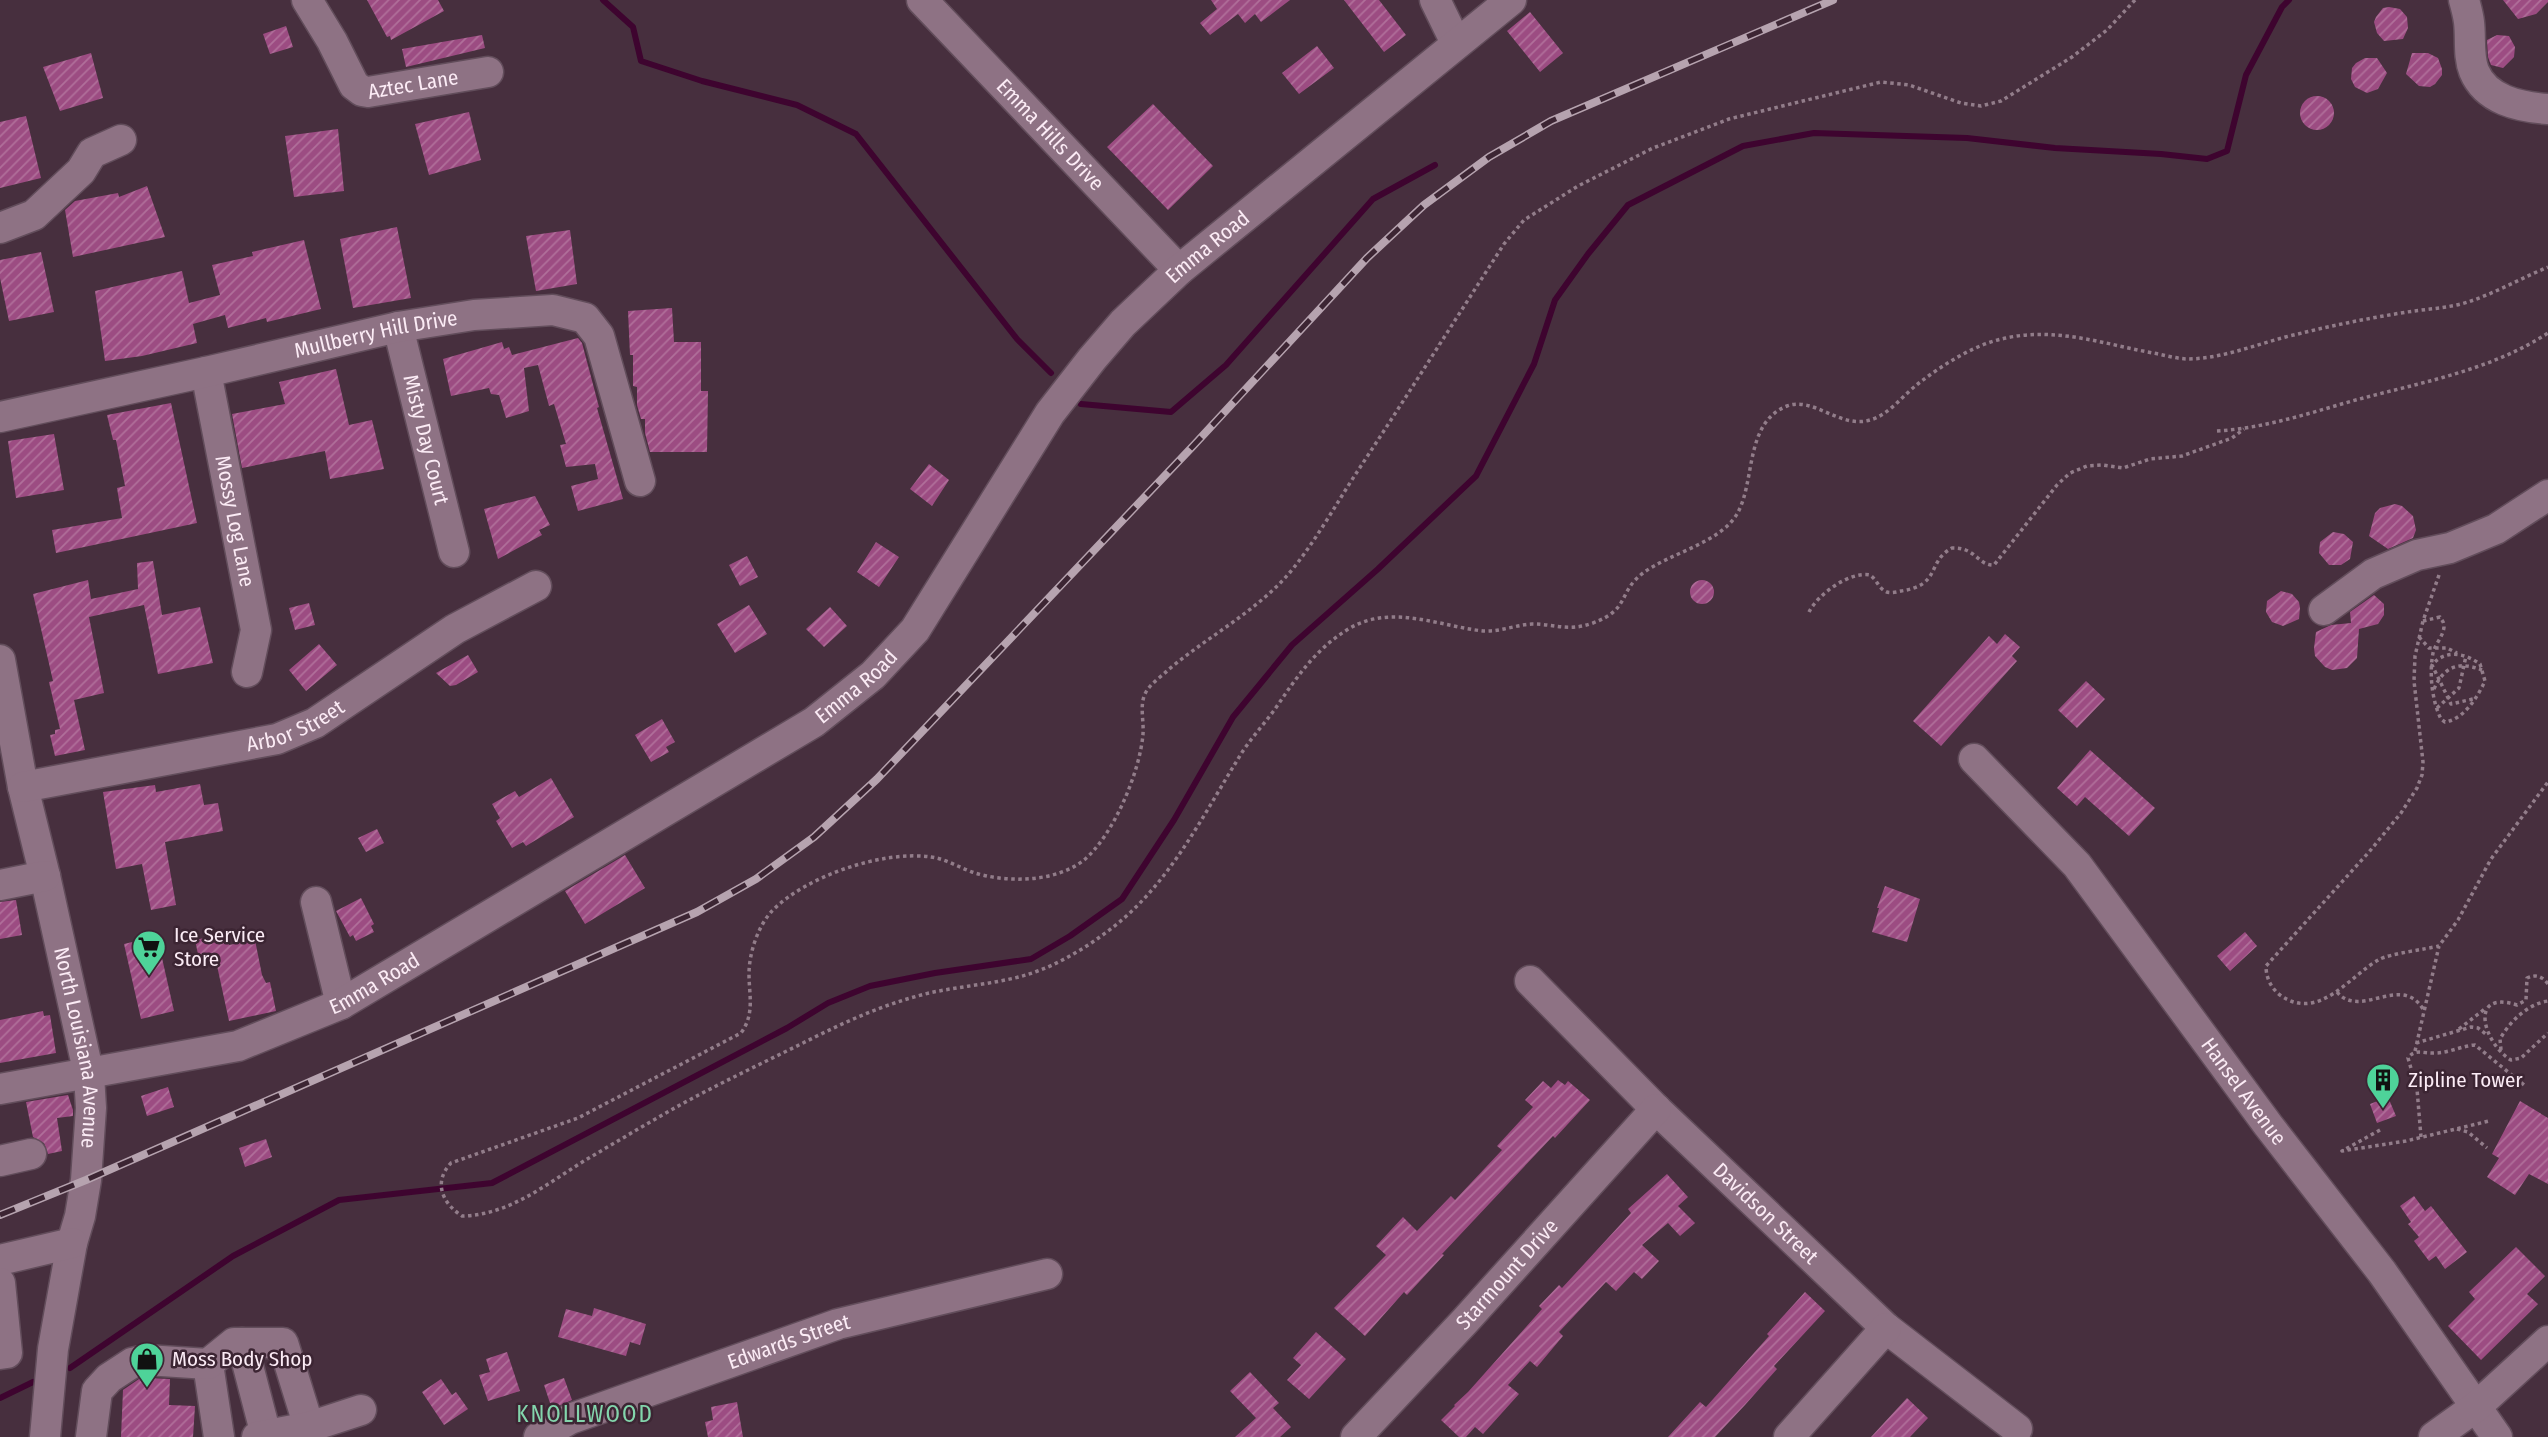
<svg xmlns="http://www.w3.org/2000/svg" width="2548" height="1437" viewBox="0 0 2548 1437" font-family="'Fira Sans Condensed',sans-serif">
  <defs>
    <pattern id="building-hatch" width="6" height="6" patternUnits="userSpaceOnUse" patternTransform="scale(1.75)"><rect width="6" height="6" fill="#9c4c82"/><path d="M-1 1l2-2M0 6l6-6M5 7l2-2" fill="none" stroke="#b06f9a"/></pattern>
  </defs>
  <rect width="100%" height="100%" fill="#472f3e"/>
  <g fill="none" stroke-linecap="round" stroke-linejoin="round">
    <path stroke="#3e042f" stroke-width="6" d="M603,0L633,27L641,61L702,81L797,105L856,134L1017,339L1051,373
      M1081,404L1171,412L1226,365L1373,199L1435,165
      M70,1368L233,1256L339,1200L492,1183L787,1028L828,1003L870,986L935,973L1031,959L1070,936L1122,899L1174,820L1233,717L1292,645L1378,569L1476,476L1534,364L1555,300L1588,254L1628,205L1743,146L1814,133L1967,138L2055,148L2161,154L2207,159L2227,151L2246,75L2282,7L2289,0
      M0,1398L33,1382"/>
  </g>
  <path fill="url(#building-hatch)" d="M367,0H438L444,11L391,40L390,36L387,37Z
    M1211,0H1290L1261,22L1255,14L1245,23L1238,14L1210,35L1200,23L1217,9Z
    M1344,0H1379L1406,35L1384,52Z
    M2503,0H2548V2L2536,14L2518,19Z
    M2389,7L2400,9L2407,17L2408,28L2403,39L2384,41L2377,33L2374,22L2376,17L2383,8Z
    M1530,12L1563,53L1540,72L1507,31Z
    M286,26L293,47L270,54L263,34Z
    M482,35L485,48L406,67L402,49Z
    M2497,35L2509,36L2515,47L2514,57L2503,68L2491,65L2488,57L2487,40Z
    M1317,46L1334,68L1299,94L1282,73Z
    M91,53L103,98L60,111L43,67Z
    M2412,53H2428L2438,58L2442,69V75L2435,84L2430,87L2419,86L2406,74Z
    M2365,58H2377L2387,73L2378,89L2367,93L2355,87L2351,79L2352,68L2356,63Z
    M2300 113a17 17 0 1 1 34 0a17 17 0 1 1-34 0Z
    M1153,104L1213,166L1168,210L1107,147Z
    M469,112L481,160L429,175L415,124Z
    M26,116L41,178L0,188V122Z
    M338,129L344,191L294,197L285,136Z
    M147,186L165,237L73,257L65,210L75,201L118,193L119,197Z
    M397,227L411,298L353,308L340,239Z
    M570,230L577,284L536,291L526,236Z
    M304,240L321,309L267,322L266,318L228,328L225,315L193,324L197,343L142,356L105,361L95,291L182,271L189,303L220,295L212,265L253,256L252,252Z
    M41,252L54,312L9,321L0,278V260Z
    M672,308L674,342H701V391H708L707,452H650L645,433V419H641L637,405V387L633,386V355H630L628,311Z
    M578,338L582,343L599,407L597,408L623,499L578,511L571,486L598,479L595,464L566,467L560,445L566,444L554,404L549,406L538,365L524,368L529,411L506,418L499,395L491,394L489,388L451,396L443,359L502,342L504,349L509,347L512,355Z
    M336,369L349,425L372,420L384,469L330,479L325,451L242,468L232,414L285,404L279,382Z
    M171,403L197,523L56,553L52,530L122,518L117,488L125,486L116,440H113L107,415Z
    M54,434L64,490L16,498L8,441Z
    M929,464L949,480L932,506L910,489Z
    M535,496L550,525L539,530L542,535L498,559L484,509Z
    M2395,504L2402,506L2413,516L2416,530L2413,538L2388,549L2369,536L2375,513L2380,508Z
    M2333,532L2344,534L2353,542L2350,559L2341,565H2329L2319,553L2320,542Z
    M876,542L899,557L879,587L857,572Z
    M747,556L758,577L740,586L729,565Z
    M153,561L162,615L200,607L213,663L158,674L144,605L89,617L104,693L74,700L85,750L55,756L50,735L55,734V730L60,729L49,682L53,681L33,594L88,580L91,599L138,589L137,563Z
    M1690 592a12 12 0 1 1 24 0a12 12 0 1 1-24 0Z
    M2281,591L2292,594L2299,602L2300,608L2299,619L2283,626L2272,622L2266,612L2267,601Z
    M2374,595L2384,604V615L2378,624L2359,629L2357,658L2347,668L2332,670L2325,667L2315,656L2314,648L2316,632L2331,625L2351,623L2350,612Z
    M309,603L315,625L295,630L289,608Z
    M749,605L767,634L735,653L717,624Z
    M830,607L847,626L824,647L806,629Z
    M2005,634L2020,647L2012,656L2017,661L1941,746L1913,721L1989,636L1997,644Z
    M319,644L337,665L306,691L289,670Z
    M468,655L478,672L456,685L450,686L436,673Z
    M2086,681L2105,699L2077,728L2058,710Z
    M662,719L675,742L666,747L669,752L651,762L635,735Z
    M2090,750L2155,808L2129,836L2085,797L2077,806L2057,788Z
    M551,778L574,817L526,846L523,842L512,848L496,821L500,818L492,804L515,791L519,797Z
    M200,784L204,805L218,803L223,831L165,842L176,905L151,910L142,864L116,869L103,792L155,785L156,792Z
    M377,829L384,843L366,852L358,838Z
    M625,855L645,888L585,924L565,891Z
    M1885,886L1920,899L1907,942L1872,932L1879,908H1877Z
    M361,898L374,924L371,926L374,932L356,941L353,935L350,937L336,911Z
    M16,900L22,935L0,939V902Z
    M2245,932L2257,946L2230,971L2217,956Z
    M227,933L229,945L255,940L262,975L266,983L270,982L276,1011L229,1021L216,961L200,964L195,940Z
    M157,936L174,1011L141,1019L124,944Z
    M43,1011L44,1016L50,1015L56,1053L0,1063V1020Z
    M1558,1080L1565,1085L1568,1081L1590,1100L1555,1138L1553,1136L1442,1254L1444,1255L1407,1295L1404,1292L1365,1336L1334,1308L1386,1255L1376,1246L1403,1217L1417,1231L1451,1196L1455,1200L1502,1150L1497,1146L1533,1107L1525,1100L1543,1081L1551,1088Z
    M168,1087L174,1107L147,1116L141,1096Z
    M68,1095L73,1110V1116L57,1118L62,1151L48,1154L44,1143L33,1137L26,1102Z
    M2388,1097L2396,1116L2377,1123L2370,1104Z
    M2520,1101L2548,1118V1184L2529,1174L2515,1195L2487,1177L2499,1158L2492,1154Z
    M266,1139L272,1157L245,1167L239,1148Z
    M1667,1174L1688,1197L1678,1206L1695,1223L1680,1236L1668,1223L1642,1245L1659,1261L1642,1279L1634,1272L1616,1291L1606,1282L1559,1332L1563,1336L1537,1367L1530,1361L1508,1385L1519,1394L1483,1434L1475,1427L1466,1437H1459L1441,1420L1455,1406L1454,1405L1468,1392L1542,1309L1539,1306L1559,1285L1562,1288L1631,1213L1628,1209Z
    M2414,1196L2425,1211L2431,1206L2467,1252L2445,1269L2436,1256L2429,1261L2414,1241L2419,1237L2408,1224L2411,1222L2400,1206Z
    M2516,1247L2545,1276L2527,1294L2538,1304L2481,1360L2448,1326L2475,1299L2469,1292Z
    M1805,1292L1825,1311L1774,1366L1777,1369L1745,1405L1715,1437H1668L1700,1402L1706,1407L1769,1336L1767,1334Z
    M594,1308L646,1324L640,1345L630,1342L626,1356L558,1337L566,1309L592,1316Z
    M1316,1332L1346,1359L1309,1399L1287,1380L1301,1365L1293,1358Z
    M507,1352L520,1391L488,1401L479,1375L490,1372L486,1359Z
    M1250,1372L1279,1403L1273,1408L1291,1427L1280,1437H1235L1256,1418L1230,1391Z
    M147,1378L170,1379L169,1405L195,1406L193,1437H121L123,1390L139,1379Z
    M564,1378L572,1400L552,1409L544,1385Z
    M441,1379L452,1395L456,1392L468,1409L444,1425L422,1392Z
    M1907,1398L1928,1418L1910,1437H1871Z
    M737,1402L743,1437H708L705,1422L713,1420L711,1407Z"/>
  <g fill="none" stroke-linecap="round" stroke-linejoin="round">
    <g stroke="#624d5b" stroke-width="33">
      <g id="minor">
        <path id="s1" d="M307,0L332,41L354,85L362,91L368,92L488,72"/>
        <path id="s2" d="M922,0L1179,270"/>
        <path d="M1435,0L1456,43"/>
        <path d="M2464,0C2466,7 2468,14 2469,22C2471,38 2468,56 2474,71C2486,100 2519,107 2548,109"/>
        <path d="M0,228L34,215L81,171L92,153L121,140"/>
        <path id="s3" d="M398,327L454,552"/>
        <path id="s4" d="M206,372L256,630L247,672"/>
        <path id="s5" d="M0,417L206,372L398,327L474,315L553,310L585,318L599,336L640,481"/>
        <path d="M2324,610L2373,574L2417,555L2450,548L2496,529L2548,495"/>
        <path id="s6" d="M0,660L23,787L45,876L89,1075L91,1108L86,1180L80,1216L72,1243L53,1349L45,1437"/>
        <path id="s7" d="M1974,759L2077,865L2268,1125L2382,1272L2497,1437"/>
        <path id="s8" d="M23,787L277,739L315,723L455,629L536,586"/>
        <path d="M0,885L45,876"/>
        <path d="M316,902L341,1004"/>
        <path id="s9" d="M1530,981L1656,1109L1886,1328L2017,1429"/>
        <path id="s10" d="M0,1089L238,1046L341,1004L814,722L873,675L915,630L1050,413L1092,359L1123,323L1179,270L1511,0"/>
        <path d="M0,1161L31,1154"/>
        <path d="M0,1260L72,1243"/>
        <path d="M0,1283L7,1353L0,1354"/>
        <path d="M242,1343L266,1435"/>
        <path d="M208,1364L219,1437"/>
        <path d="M91,1437L97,1391L109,1378L132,1363L146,1360L208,1364L234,1343H283L309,1427"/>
        <path d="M257,1437L309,1427L361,1410"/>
        <path id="s11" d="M539,1437L570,1419L838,1324L1047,1274"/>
        <path id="s12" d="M1356,1437L1465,1321L1656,1109"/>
        <path d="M1789,1437L1886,1328"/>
        <path d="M2434,1437L2477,1406L2548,1341"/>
      </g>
    </g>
    <path stroke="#927d8a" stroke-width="3.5" stroke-dasharray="3.5 3.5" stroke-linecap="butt" d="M2135,0L2107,30L2072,57L2001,101L1981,106L1961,103L1909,85L1881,82L1729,119L1653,148L1578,186L1524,220L1504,244C1455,320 1407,396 1357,472C1336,504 1310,551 1284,579C1250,615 1206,638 1168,670C1161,677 1151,683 1146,692C1139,704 1144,720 1143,734C1140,772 1113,836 1084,860C1055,883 1005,883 972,872C958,867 946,859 931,857C883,850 806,876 772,911C758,926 749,953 749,974C749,995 755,1014 741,1033L578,1118L451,1163C433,1182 442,1203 462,1216C509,1215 545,1185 584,1161C616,1142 648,1123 680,1105C724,1081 769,1060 813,1038C851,1019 888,1003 929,993C961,986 995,984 1026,975C1060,965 1096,942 1123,919C1173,876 1204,814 1238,759C1248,741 1263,726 1275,709C1297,677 1315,649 1350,628C1392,604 1439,626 1483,631C1500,632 1515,625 1532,624C1555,624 1568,632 1593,623C1631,609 1617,593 1643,573C1670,553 1720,543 1737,514C1756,481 1744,423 1787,406C1813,396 1840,429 1870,420C1889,415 1903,395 1919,383C1944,364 1975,344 2006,338C2057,327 2104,344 2153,353C2165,355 2177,359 2189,359C2227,358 2261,342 2298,334C2334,325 2370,318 2407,312C2427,309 2449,308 2468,302C2495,293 2522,278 2548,267
      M2217,431C2264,428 2307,414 2352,401C2418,383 2490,371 2548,333
      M2439,575L2423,621L2415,656L2414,681L2423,762L2422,775L2417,788L2401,813L2369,852L2266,966C2266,978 2271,988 2280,995C2319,1023 2350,975 2380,959C2390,954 2426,949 2439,946L2458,920L2491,859L2548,782
      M1809,612C1818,594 1850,571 1870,575C1876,579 1879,588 1885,591C1889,594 1896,592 1901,591C1942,585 1926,562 1952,548C1976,547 1978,566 1994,565L2057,485L2070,473L2087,466L2102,465L2123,468L2150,459L2182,456L2232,438L2244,429
      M2423,621L2440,617C2443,622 2444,622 2444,627C2443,637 2435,644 2433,653C2429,674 2432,701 2441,719L2445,722C2464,719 2477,698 2485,681L2480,664C2465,653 2445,649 2432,665L2451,704L2473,699
      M2419,637L2429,648H2447L2457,653
      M2434,689C2444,666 2459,661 2482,670
      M2437,708L2459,688L2466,656
      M2548,984C2542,976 2536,974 2527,978L2526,1000L2517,1005C2467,989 2484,1044 2511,1060L2521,1058L2548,1033
      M2337,992C2360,1020 2401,973 2423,1009
      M2459,1029L2486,1008
      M2416,1043L2471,1027L2478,1028L2487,1035
      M2501,1050L2500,1039C2510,1021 2528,1004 2548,1001
      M2415,1051L2439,946
      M2457,1129L2468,1132L2487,1148
      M2380,1130L2342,1151L2406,1141L2489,1121
      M2421,1137L2417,1089L2408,1058C2415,1048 2424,1054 2435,1053C2449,1053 2461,1046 2475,1045L2524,1085"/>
    <use href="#minor" stroke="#8e7284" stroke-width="30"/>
    <g stroke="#b6a3af" stroke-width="8">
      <path id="rail" d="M0,1215L86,1180L697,912L756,879L814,837L877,779L1194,445L1367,258L1424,205L1489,157L1551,121L1833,0"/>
    </g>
    <use href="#rail" stroke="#3c2533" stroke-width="5" stroke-dasharray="16" stroke-linecap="butt"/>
  </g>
  <defs>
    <g id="supermarket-pin" transform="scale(1.75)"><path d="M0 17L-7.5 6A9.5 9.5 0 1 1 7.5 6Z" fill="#4ed399" stroke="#3c2533"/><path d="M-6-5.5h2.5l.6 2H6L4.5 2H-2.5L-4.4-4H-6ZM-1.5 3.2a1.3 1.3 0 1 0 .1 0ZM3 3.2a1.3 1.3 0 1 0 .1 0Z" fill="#111"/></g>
    <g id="building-pin" transform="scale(1.75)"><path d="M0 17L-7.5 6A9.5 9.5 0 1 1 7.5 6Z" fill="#4ed399" stroke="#3c2533"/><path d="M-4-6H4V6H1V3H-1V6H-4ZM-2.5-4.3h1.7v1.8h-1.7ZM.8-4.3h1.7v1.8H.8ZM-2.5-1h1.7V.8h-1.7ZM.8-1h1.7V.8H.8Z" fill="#111"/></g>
    <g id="shop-pin" transform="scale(1.75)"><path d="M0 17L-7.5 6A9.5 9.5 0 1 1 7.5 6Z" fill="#4ed399" stroke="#3c2533"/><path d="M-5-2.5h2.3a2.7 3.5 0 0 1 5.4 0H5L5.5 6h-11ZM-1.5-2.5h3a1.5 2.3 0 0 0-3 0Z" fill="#111"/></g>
  </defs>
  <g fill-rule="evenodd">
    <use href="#supermarket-pin" x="149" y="947"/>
    <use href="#building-pin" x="2383" y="1080"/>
    <use href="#shop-pin" x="147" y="1359"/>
  </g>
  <g text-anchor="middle" stroke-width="5" stroke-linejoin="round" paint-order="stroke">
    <g font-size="21" fill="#fbebf5" stroke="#3c2533">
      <text dy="7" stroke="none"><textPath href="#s1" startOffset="159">Aztec Lane</textPath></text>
      <text dy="7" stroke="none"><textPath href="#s2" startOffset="186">Emma Hills Drive</textPath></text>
      <text dy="7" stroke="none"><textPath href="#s10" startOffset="1526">Emma Road</textPath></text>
      <text dy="7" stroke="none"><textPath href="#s5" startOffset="385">Mullberry Hill Drive</textPath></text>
      <text dy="7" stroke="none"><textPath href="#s3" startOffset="116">Misty Day Court</textPath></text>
      <text dy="7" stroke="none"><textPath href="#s4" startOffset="152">Mossy Log Lane</textPath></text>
      <text dy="7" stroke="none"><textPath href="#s10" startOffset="959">Emma Road</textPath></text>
      <text dy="7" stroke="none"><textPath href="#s8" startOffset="280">Arbor Street</textPath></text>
      <text dy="7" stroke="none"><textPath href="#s10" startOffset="392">Emma Road</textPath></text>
      <text dy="7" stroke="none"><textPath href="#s6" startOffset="396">North Louisiana Avenue</textPath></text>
      <text dy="7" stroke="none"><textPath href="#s7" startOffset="429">Hansel Avenue</textPath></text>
      <text dy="7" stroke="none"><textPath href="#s9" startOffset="331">Davidson Street</textPath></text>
      <text dy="7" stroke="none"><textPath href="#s12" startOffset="222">Starmount Drive</textPath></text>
      <text dy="7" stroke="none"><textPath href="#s11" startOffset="268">Edwards Street</textPath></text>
    </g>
    <g font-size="21" fill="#fbebf5" stroke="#3c2533" text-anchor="start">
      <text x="174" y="942">Ice Service<tspan x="174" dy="24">Store</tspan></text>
      <text x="2408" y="1087">Zipline Tower</text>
      <text x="172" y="1366">Moss Body Shop</text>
    </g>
    <g font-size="23" letter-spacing="2" fill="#83d5ac" stroke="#3c2533">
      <text x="585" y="1422">KNOLLWOOD</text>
    </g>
  </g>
</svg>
